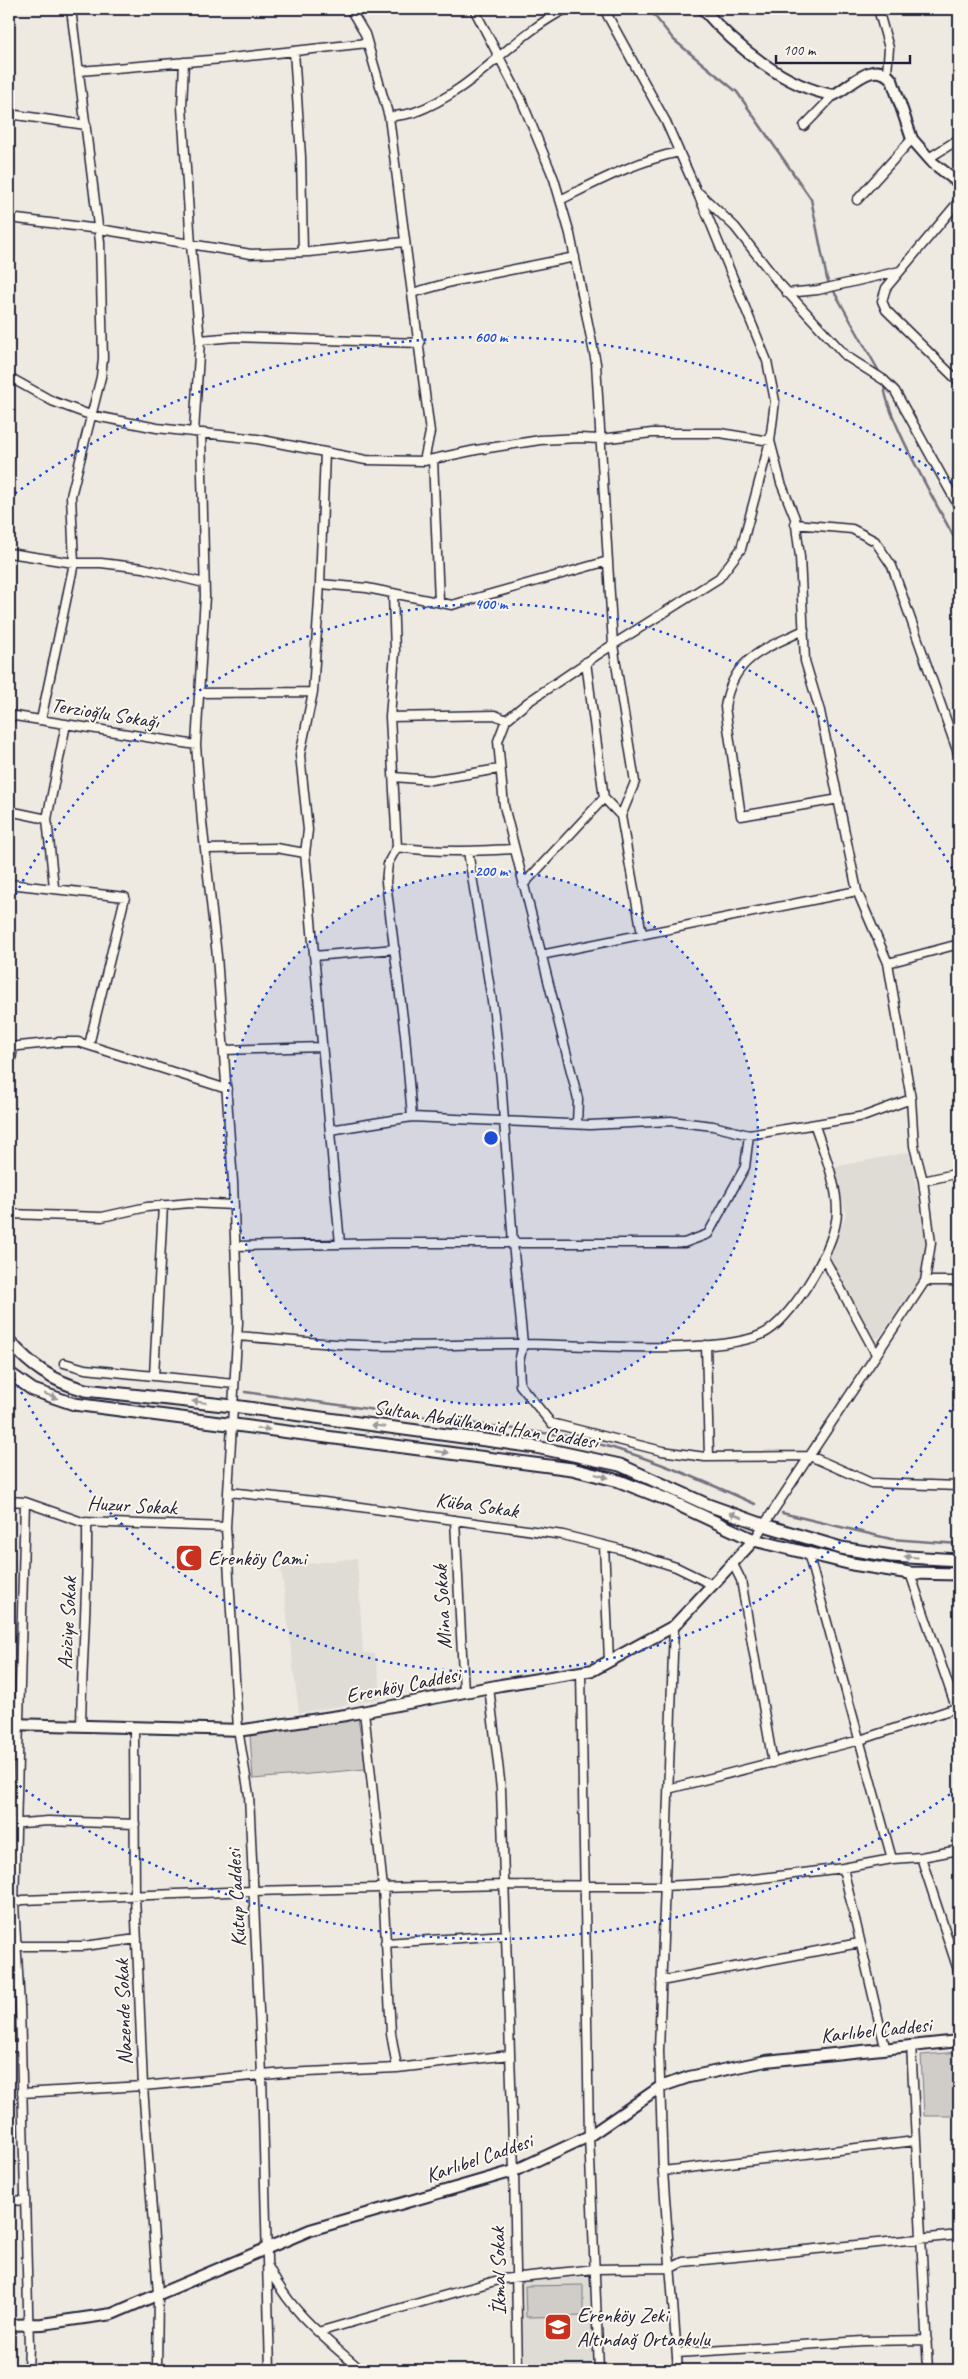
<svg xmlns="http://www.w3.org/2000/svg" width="968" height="2379" viewBox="0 0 968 2379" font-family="Caveat,sans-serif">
  <rect width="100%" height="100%" fill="#eeeae2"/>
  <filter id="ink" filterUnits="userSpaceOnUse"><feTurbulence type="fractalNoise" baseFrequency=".02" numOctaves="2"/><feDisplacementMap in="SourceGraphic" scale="10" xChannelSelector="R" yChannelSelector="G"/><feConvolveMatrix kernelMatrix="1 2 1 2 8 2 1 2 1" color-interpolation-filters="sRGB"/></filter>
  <g filter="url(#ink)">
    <path fill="#dfdbd5" d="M910,1152L927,1243L923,1275L879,1338L873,1337L830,1258L846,1214L834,1167Z
      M357,1558L363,1653L375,1654L382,1698L299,1713L281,1567Z
      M591,2276L595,2370H524L522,2283Z"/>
    <path fill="#d0cdc9" stroke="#797882" d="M358,1718L366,1769L253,1779L250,1736Z
      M959,2052V2116H924L921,2055Z
      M583,2285V2316L526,2317L525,2286Z"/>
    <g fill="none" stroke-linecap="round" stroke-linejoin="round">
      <path stroke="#716f7c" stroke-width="2.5" d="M649,9L674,40L737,92L811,199L827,279L881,375
        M884,382C882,411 943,515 959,547
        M245,1392L566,1436C633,1450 693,1476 755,1504
        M782,1513L891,1539L959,1544"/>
      <g stroke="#22223b" stroke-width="11">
        <path id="street" d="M350,9L365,34L389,117L430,432L424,461
          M474,9L521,99L554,179L570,234L596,363L613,645L635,782L621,816
          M878,9L889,48L887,73
          M294,51L301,157L303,252
          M184,62L182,107L191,245L200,340L194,432
          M80,71L222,59L367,43
          M9,114L86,125
          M389,117C397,115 407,115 415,112C474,91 511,36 566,9
          M804,126L834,95
          M929,158L959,139
          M699,193L735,227L778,282L846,356L884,380L895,391L959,507
          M560,200C599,181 636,161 679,152
          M857,200L912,139
          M959,201L886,288L882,301L886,310L956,379L959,375
          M9,218L99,229L251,254L309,252L404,242
          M412,293L455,281L575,257
          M787,293L818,290L900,271
          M200,340L235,337L420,343
          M9,377L52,401L90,415L157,428L257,439L366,460L424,461L476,450L540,440L579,438L600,439L652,433H720L770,441L781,483L795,518L800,557L805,661L820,711L857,891L888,963L911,1099L914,1146L923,1181L931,1243L925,1281L754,1540
          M201,433L205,596L196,745L202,822L217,956L233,1182L238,1322L226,1527L238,1729L249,1795L262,2075L270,2370
          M325,452L320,584L313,692L300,755L308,830L305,853L340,1244
          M433,459L439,601
          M795,524L852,529L875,541L892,566L959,756
          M9,553L74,563H101L143,568L204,583
          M320,584L367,588L452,605L608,561
          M393,593L395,652L390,717L397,847L388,863L386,882L405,1035L412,1117
          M804,630C763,650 733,657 725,707L741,816L839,799
          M586,662L604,798L621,816L642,934
          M199,693L313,692
          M9,715L196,745
          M390,717L495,715L506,720
          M41,720L74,563L71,496L101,377L103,358L100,242L71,9
          M394,777L431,780L499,769
          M9,811L47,819
          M397,847C436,853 475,851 514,849
          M205,849L276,848L305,853
          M468,851L494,1014L501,1080L513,1243L523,1344L519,1362L520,1385L551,1423L662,1451L705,1457L810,1456L871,1483L959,1486
          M9,884L125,897L89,1045
          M523,885L604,798
          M54,887L47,819L66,724
          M541,955L857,891
          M314,956L395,949
          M888,963L959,944
          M9,1047L59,1042H78L227,1089
          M224,1050L322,1047
          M9,1075L13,1047
          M577,1124L578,1099L504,806L498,741L506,720L528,702L603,651L719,578L741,549L770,441L775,401L767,361L708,217L666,122L604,9
          M330,1130L412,1117L590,1125L671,1121L713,1126L749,1135L865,1116L911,1099
          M923,1181L959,1173
          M9,1214L102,1217L147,1207L190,1203L234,1205
          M235,1246L391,1243H684L708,1234L745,1167L749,1135
          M823,1256L876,1354
          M925,1281H959
          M237,1336C278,1339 319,1344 359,1345C414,1348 469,1343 524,1344C575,1344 730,1357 768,1331C795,1313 837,1245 837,1211C837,1183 824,1153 815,1126
          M706,1345L709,1457
          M64,1363L85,1369L154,1376L163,1205
          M154,1376L234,1384
          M228,1492L324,1502L563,1535L619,1549L676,1567L713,1585
          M9,1501L25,1502L82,1522L226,1527
          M25,1502L14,1904L20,2006L29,2346L28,2370
          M455,1520L464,1692
          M604,1545L609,1661
          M808,1553L892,1859
          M733,1564L741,1580L773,1763
          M910,1573L959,1716
          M674,1626L659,2051L663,2171L678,2370
          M581,1672L589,2136L599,2370
          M489,1687L501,1789L514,2171L518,2370
          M364,1711L383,1888L391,2033L397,2068
          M81,1726C82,1658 88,1590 87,1522
          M134,1727L135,1896L143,2086L158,2294L157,2370
          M668,1789L860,1740L959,1707
          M9,1824L48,1821L135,1824
          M921,1857L959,1973
          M843,1868L885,2047
          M9,1904L23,1900L253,1891L504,1885L664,1886L721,1883L843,1868L892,1859L921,1857L959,1850
          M385,1943L506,1935
          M16,1946H84L137,1939
          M661,1981L859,1943
          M911,2045L928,2370
          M9,2047H21
          M22,2093L143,2086L285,2073L397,2068L510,2055
          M663,2171L915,2141
          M9,2200L25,2201
          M269,2268C290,2312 325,2338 361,2370
          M318,2332L502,2279L595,2269L671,2268L683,2262L959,2235
          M677,2353L863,2341L927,2340"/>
      </g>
      <g stroke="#22223b" stroke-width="14">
        <path id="secondary" d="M703,9C734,45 786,88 834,95C852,85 875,58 892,80L912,139L933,163L959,183
          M9,1724L244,1730L346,1715L501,1685L593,1670L674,1626L754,1540
          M9,2325L42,2324L112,2314L310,2230L514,2171L589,2136L660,2087L689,2077L766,2061L959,2041"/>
      </g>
      <g stroke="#22223b" stroke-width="15">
        <path id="primary" d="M9,1341C31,1366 52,1381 85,1390L233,1406L536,1447L620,1465L708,1505L764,1525L841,1548L891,1556L959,1560
          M9,1373L33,1390L74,1404L572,1469L619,1481L668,1500L754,1540L852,1564L910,1573L959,1574"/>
      </g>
      <use href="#street" stroke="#fbf7ec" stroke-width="8"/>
      <use href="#secondary" stroke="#fbf7ec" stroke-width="10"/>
      <use href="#primary" stroke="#fbf7ec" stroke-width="11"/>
    </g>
    <defs><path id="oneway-solid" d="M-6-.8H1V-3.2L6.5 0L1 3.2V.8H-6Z" transform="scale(1.25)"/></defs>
    <g fill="#99979c">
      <use href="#oneway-solid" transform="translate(51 1396) rotate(19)"/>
      <use href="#oneway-solid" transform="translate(199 1402) rotate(-173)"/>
      <use href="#oneway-solid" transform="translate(378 1426) rotate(-172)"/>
      <use href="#oneway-solid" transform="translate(263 1429) rotate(6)"/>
      <use href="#oneway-solid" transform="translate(442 1452) rotate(8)"/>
      <use href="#oneway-solid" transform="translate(602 1476) rotate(15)"/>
      <use href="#oneway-solid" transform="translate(736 1515) rotate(-160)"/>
      <use href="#oneway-solid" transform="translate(911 1557) rotate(-176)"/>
    </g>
  </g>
  <circle cx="491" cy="1138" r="267" fill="#1d4ed8" fill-opacity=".12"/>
  <g fill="none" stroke="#1d4ed8" stroke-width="2.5" stroke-dasharray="2.5 5">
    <circle cx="491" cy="1138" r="267"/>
    <path d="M958 1397A534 534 0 0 1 9 1368M9 908A534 534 0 0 1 958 879"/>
    <path d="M956 1790A801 801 0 0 1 9 1778M9 498A801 801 0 0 1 956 486"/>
  </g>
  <defs>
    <g id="mosque-square" transform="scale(1.4375)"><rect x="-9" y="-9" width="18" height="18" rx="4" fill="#c8321e" stroke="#fbf7ec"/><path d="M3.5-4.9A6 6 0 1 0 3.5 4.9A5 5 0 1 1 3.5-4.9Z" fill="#fff"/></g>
    <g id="school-square" transform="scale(1.4375)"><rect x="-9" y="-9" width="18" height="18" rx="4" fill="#c8321e" stroke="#fbf7ec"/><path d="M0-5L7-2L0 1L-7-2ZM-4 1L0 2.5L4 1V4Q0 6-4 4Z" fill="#fff"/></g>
  </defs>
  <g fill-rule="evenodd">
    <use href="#mosque-square" x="189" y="1558"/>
    <use href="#school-square" x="558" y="2327"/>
  </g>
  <g text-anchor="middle" stroke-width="4" stroke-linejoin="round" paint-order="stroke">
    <g font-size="21" fill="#22223b" stroke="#fbf7ec">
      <text transform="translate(105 713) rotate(9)" y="7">Terzioğlu Sokağı</text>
      <text transform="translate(486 1424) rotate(9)" y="7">Sultan Abdülhamid Han Caddesi</text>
      <text transform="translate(132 1505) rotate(3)" y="7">Huzur Sokak</text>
      <text transform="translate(477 1505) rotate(8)" y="7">Küba Sokak</text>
      <text transform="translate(442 1607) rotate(-93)" y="7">Mina Sokak</text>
      <text transform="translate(67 1623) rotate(-87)" y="7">Aziziye Sokak</text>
      <text transform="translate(403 1685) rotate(-11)" y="7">Erenköy Caddesi</text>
      <text transform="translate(236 1898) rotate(-93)" y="7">Kutup Caddesi</text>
      <text transform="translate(123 2012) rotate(-92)" y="7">Nazende Sokak</text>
      <text transform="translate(876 2030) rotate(-6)" y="7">Karlıbel Caddesi</text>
      <text transform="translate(479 2158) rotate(-19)" y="7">Karlıbel Caddesi</text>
      <text transform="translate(498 2271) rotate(-91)" y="7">İkmal Sokak</text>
    </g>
    <g font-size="21" fill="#22223b" stroke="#fbf7ec" text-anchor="start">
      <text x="208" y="1565">Erenköy Cami</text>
      <text x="577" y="2322">Erenköy Zeki<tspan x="577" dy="24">Altındağ Ortaokulu</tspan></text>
    </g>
  </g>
  <circle cx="491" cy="1138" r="8" fill="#1d4ed8" stroke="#fbf7ec" stroke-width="2.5"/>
  <g font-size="15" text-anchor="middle" font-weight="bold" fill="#1d4ed8" stroke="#fbf7ec" stroke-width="4" stroke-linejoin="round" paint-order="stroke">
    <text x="491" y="342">600 m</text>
    <text x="491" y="609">400 m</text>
    <text x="491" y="876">200 m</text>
  </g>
  <rect width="968" height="2379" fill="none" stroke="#fbf7ec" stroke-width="30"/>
  <rect x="15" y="15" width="938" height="2349" fill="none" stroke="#22223b" stroke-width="2" filter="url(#ink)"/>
  <path d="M776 55v8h134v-8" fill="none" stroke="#22223b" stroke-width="2.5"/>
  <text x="783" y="55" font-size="15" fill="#22223b" stroke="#fbf7ec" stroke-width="4" paint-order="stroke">100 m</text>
</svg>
